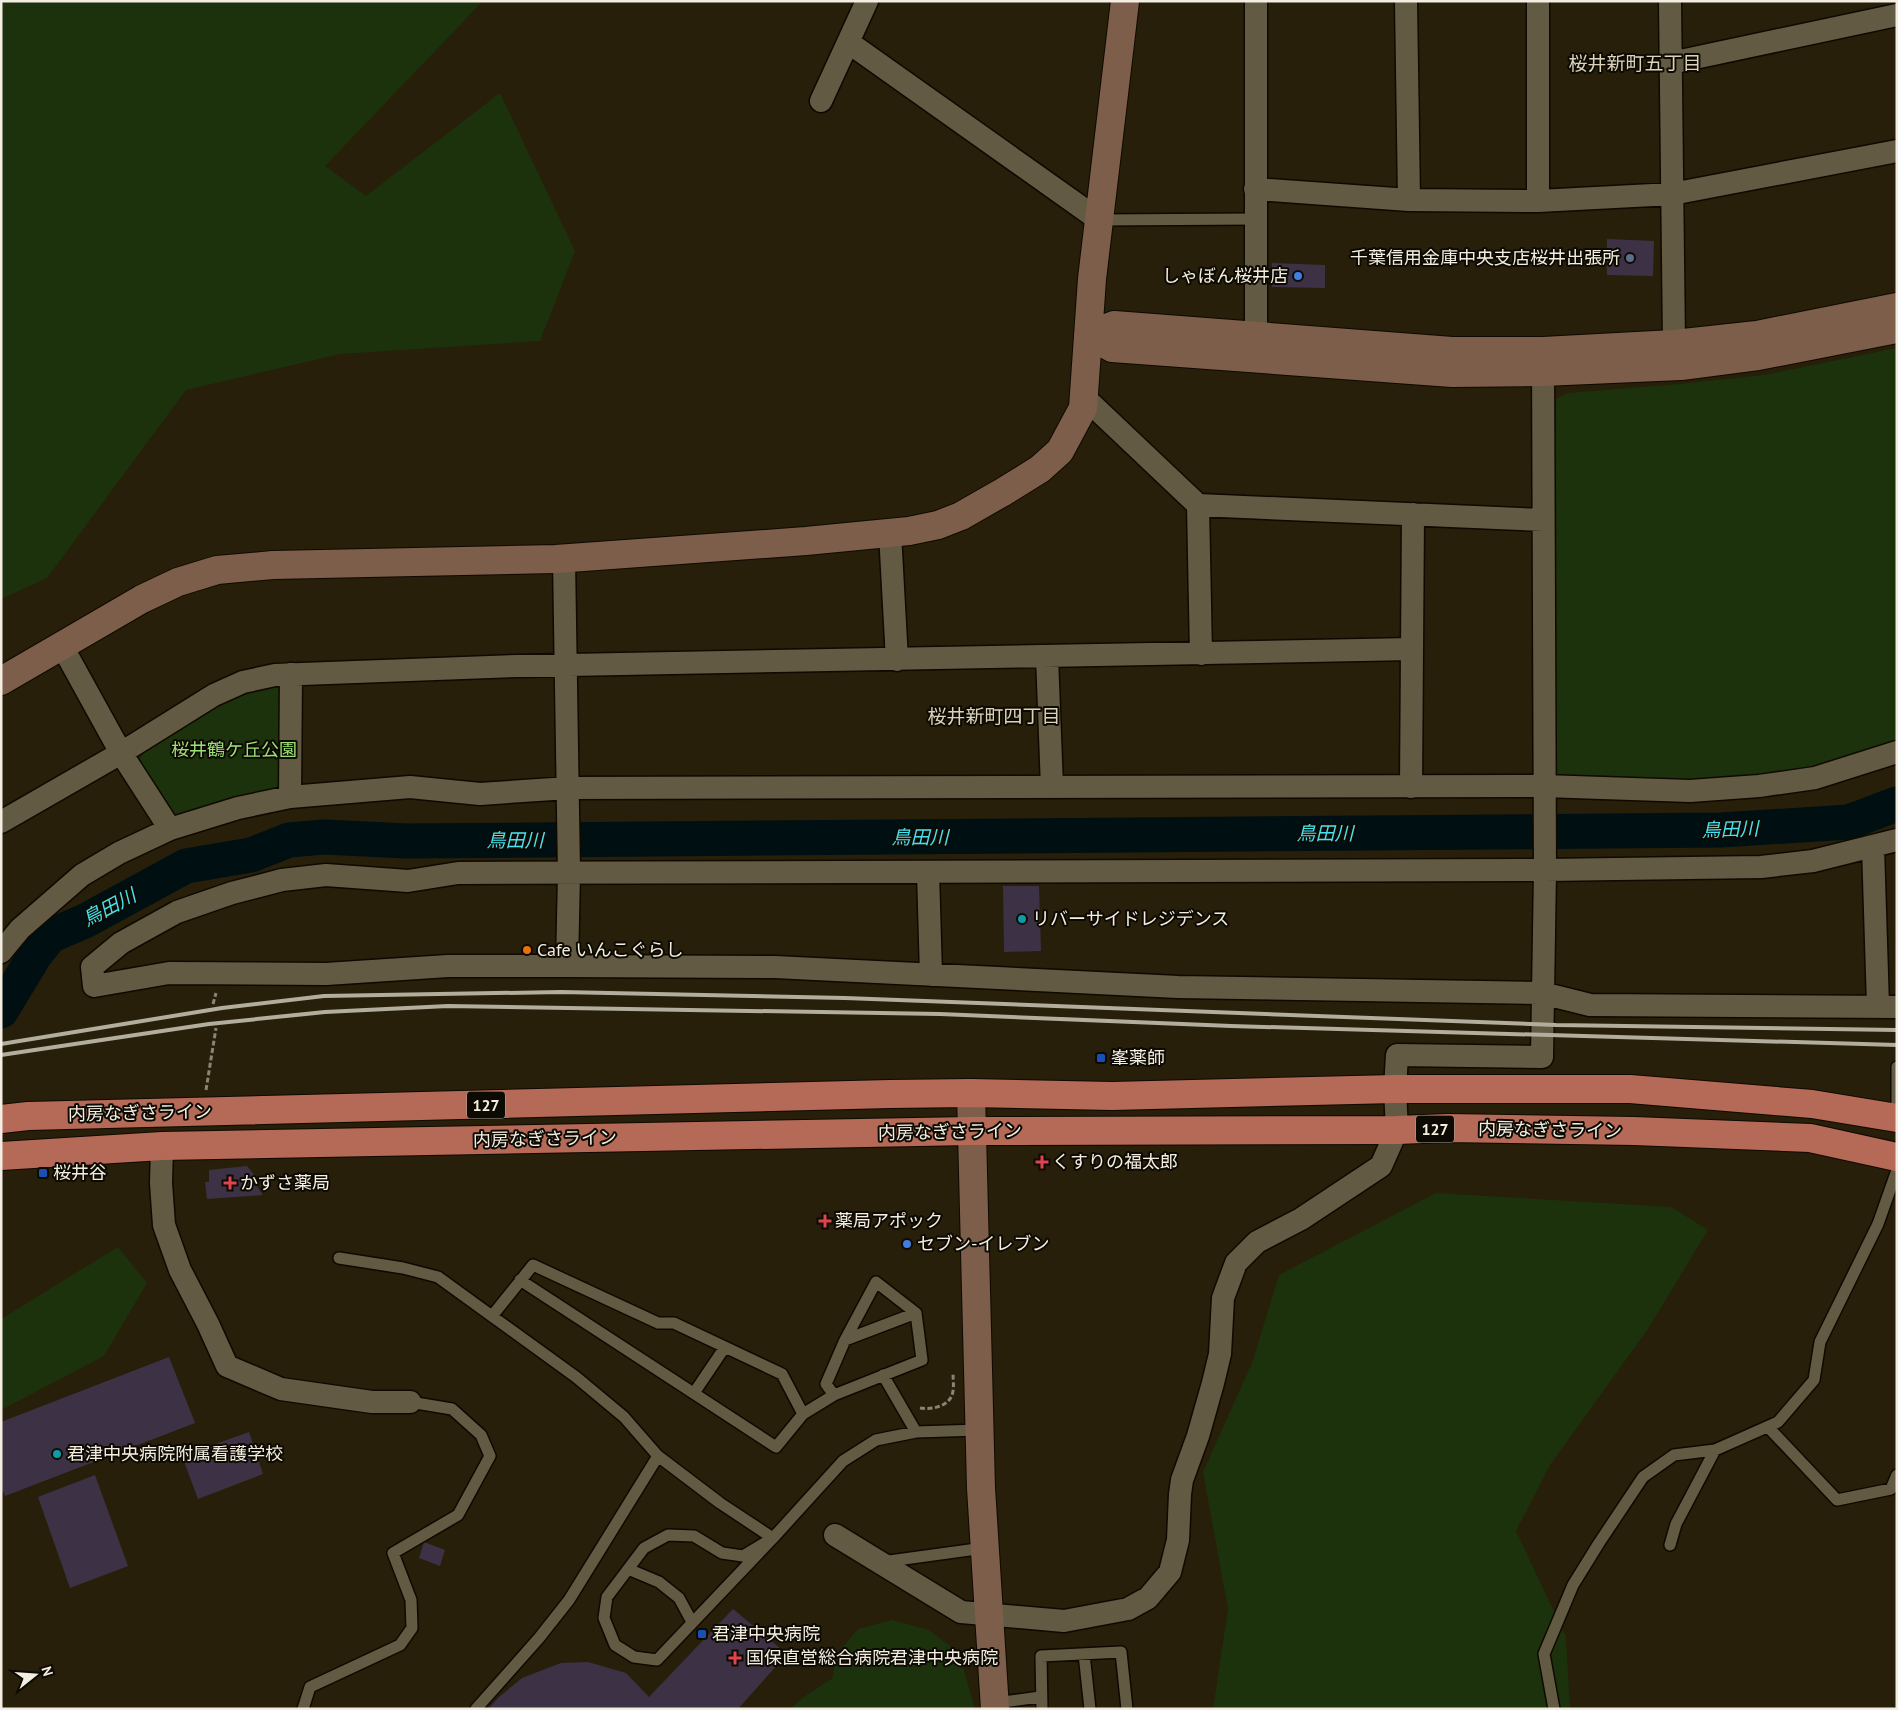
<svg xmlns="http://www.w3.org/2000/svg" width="1898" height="1710" viewBox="0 0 1898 1710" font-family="'PT Sans','Noto Sans JP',sans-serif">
  <rect width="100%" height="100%" fill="#271f0a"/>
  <path fill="#1c320c" d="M1,1H483L325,166L366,196L500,93L575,251L540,341L340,354L186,390L47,578L1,599Z
    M1897,348V746L1814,771L1688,785L1560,776L1554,772L1553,524L1556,399L1568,393L1679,384L1764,375Z
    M286,682L287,786L178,821L137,763L151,741L242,687Z
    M1436,1193L1671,1207L1708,1230L1648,1329L1550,1465L1516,1531L1566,1637L1570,1709H1213L1228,1609L1203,1472L1252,1363L1279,1275Z
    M118,1247L147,1283L104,1356L1,1410V1319Z
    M892,1620L929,1630L959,1653L975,1709H790L805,1696L833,1678L835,1657L858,1629Z"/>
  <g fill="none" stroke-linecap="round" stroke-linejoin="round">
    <path stroke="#000f11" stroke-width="35" d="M1,1011L35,955L50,936L85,921L186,866L251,855L289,840L324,837L406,841L1721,830L1849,822L1897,804"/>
  </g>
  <path fill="#3d3245" d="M1607,239L1654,241L1653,276L1607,275Z
    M1272,263L1325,265V288L1272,287Z
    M1003,886H1039L1041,951L1004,952Z
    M247,1166L255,1176V1184L263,1195L207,1199L205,1182H209V1170Z
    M169,1357L195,1423L5,1496L1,1486V1422Z
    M249,1432L263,1474L198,1499L182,1456Z
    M95,1475L128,1566L70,1588L38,1497Z
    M424,1542L445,1550L440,1566L419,1558Z
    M733,1609L787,1654L738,1709H488L499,1697L522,1678L561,1663L588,1662L626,1673L649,1697Z"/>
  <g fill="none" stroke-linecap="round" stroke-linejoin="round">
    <g stroke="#100900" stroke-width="14">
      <path id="lane" d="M1099,220L1255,219
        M1897,1118V1067
        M339,1258L403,1268L438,1277L576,1377L624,1417L658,1456
        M492,1316L533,1265L658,1323H674L782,1374L803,1414L776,1447L520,1280
        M845,1340L916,1313
        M883,1375L916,1432
        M694,1393L725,1347
        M803,1414L834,1395L922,1360L916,1313L876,1282L845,1340L826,1384L834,1395
        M1768,1427L1837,1500L1891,1489L1897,1475
        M773,1538L743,1556L722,1553L694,1536L668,1535L644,1548L607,1597L604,1618L615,1645L634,1657L657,1660L773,1538L843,1461L876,1440L916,1432L979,1430
        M1670,1545L1676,1524L1715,1450
        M882,1562L984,1548
        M628,1569L659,1582L679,1598L692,1622
        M1084,1654L1090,1709
        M995,1703L1040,1697
        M303,1709L310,1687L400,1645L412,1628L411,1600L393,1553L458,1515L490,1456L481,1435L452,1409L410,1402
        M476,1709L539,1638L569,1600L658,1456L720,1503L773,1538
        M1042,1709L1041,1656L1121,1652L1127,1709
        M1554,1709L1544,1654L1573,1585L1599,1543L1643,1477L1674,1455L1715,1450L1778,1422L1814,1380L1820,1342L1878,1224L1897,1170"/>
    </g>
    <g stroke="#100900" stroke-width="25">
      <path id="street" d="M1406,1L1409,200
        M1670,1L1674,344
        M848,42L1099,220
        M1671,63L1897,15
        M821,101L867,1
        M1255,189L1409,200L1538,201L1672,194L1897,151
        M1538,201V1
        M1256,335V1
        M1084,397L1198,505L1543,520
        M1198,505L1201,654
        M890,533L897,660
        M564,559L569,873L567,966
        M62,646L121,753L170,829
        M1047,657L1052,787
        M1411,787L1413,514
        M290,797L291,674
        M1,822L121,753L214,695L243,682L275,675L517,666L1412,649
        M1897,840L1813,861L1761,867L1545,870L458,873L408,881L326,875L282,880L232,893L177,912L121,943L92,967L94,986L169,973L326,974L448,966H567L775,967L1178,987L1542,993L1590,1005L1897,1007
        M1873,847L1878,1006
        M928,872L931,975
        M1,952L20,929L82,875L119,853L170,829L238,808L290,797L410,787L480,794L568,788L1544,786L1690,791L1759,786L1815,778L1897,752
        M162,1146L161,1183L164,1225L180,1270L208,1324L227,1366L281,1389L372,1402H410
        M835,1535L961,1612L1064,1621L1128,1609L1148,1598L1170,1572L1178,1540L1180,1494L1182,1480L1198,1436L1213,1383L1220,1354L1223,1298L1236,1263L1257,1242L1301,1219L1381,1166L1397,1130L1395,1089L1397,1055L1542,1057L1545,870L1543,355"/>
    </g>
    <g stroke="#100900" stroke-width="30">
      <path id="secondary" d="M1088,335L1112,348L1452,373L1543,372L1681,366L1758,356L1897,329
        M1088,335L1114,325L1452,351H1543L1674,344L1757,335L1897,307
        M1,681L142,599L178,582L217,570L273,565L556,559L806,541L909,531L938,525L961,516L1003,492L1040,469L1060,451L1083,408L1092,279L1125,1
        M971,1093L981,1488L995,1709"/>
    </g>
    <g stroke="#100900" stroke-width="30">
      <path id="highway" d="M1,1119L28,1116L890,1094L971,1093L1112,1096L1395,1089H1630L1812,1104L1897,1118
        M1,1156L162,1146L971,1131L1397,1130L1448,1128L1634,1131L1810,1138L1897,1157"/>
    </g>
    <path stroke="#8a8472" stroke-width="3" stroke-dasharray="5 2.5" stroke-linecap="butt" d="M213,1004L216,993
      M206,1090L216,1028
      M920,1408C933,1410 951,1406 953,1391C954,1385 953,1379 953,1374"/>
    <use href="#lane" stroke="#635a44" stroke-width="11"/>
    <use href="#street" stroke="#635a44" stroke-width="22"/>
    <use href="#secondary" stroke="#7c5e4a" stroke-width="28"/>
    <use href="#highway" stroke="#b56957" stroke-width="28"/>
    <path stroke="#b2ad9d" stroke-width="4" d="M1,1044L222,1008L324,996L561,992L845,998L1556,1025L1897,1030
      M1,1055L209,1024L325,1012L448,1006L940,1014L1231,1026L1897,1045"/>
  </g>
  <circle fill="#5c6f8a" stroke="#0d0a03" stroke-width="2" cx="1630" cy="258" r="5"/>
  <g fill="#3f7fe0" stroke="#0d0a03" stroke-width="2">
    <circle cx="1298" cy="276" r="5"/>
    <circle cx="907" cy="1244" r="5"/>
  </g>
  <g fill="#0f9aa8" stroke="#0d0a03" stroke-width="2">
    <circle cx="1022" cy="919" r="5"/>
    <circle cx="57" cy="1454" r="5"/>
  </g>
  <circle fill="#e8710a" stroke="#0d0a03" stroke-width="2" cx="527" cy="950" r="5"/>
  <g fill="#1a4fb4" stroke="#0d0a03" stroke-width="2">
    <rect x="1096" y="1053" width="10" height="10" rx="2.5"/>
    <rect x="38" y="1168" width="10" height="10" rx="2.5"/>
    <rect x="697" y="1629" width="10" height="10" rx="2.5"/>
  </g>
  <g fill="#e0444e" stroke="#0d0a03" stroke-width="2">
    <path d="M1039.5 1154.5h5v5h5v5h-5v5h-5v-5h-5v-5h5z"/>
    <path d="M227.5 1175.5h5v5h5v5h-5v5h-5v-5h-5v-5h5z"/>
    <path d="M822.5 1213.5h5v5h5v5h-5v5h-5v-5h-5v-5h5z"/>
    <path d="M732.5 1650.5h5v5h5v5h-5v5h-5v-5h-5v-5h5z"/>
  </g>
  <g text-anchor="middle" stroke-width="4" stroke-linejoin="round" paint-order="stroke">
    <g fill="#0d0a03" stroke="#aeaa9e" stroke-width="1">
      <rect x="467" y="1091.5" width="38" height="27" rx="4"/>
      <rect x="1416" y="1115.5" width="38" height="27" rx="4"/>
    </g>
    <g font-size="16" font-weight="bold" fill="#f3eee1">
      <text x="486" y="1111">127</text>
      <text x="1435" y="1135">127</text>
    </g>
    <g font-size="18" fill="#f3eee1" stroke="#0d0a03" text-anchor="start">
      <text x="1620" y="264" text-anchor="end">千葉信用金庫中央支店桜井出張所</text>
      <text x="1288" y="282" text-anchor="end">しゃぼん桜井店</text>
      <text x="1032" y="925">リバーサイドレジデンス</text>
      <text x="537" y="956">Cafe いんこぐらし</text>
      <text x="1111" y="1064">峯薬師</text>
      <text x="1052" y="1168">くすりの福太郎</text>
      <text x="53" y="1179">桜井谷</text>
      <text x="240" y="1189">かずさ薬局</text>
      <text x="835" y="1227">薬局アポック</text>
      <text x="917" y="1250">セブン-イレブン</text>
      <text x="67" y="1460">君津中央病院附属看護学校</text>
      <text x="712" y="1640">君津中央病院</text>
      <text x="746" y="1664">国保直営総合病院君津中央病院</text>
    </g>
    <g font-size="18" fill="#9de174" stroke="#0d0a03">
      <text x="234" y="756">桜井鶴ケ丘公園</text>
    </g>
    <g font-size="18" fill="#f3eee1" stroke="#0d0a03">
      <text transform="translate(140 1113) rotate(-1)" y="6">内房なぎさライン</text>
      <text transform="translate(1550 1130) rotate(1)" y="6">内房なぎさライン</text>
      <text transform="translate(950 1132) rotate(-1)" y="6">内房なぎさライン</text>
      <text transform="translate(545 1139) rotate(-1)" y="6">内房なぎさライン</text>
    </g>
    <g font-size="19" fill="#dcd2b9" stroke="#0d0a03">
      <text x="1635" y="70">桜井新町五丁目</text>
      <text x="994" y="723">桜井新町四丁目</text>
    </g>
    <g font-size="19" font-style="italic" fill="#49e1ef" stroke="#0d0a03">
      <text transform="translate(1730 829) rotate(-2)" y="7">鳥田川</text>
      <text x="1325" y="840">鳥田川</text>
      <text x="920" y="844">鳥田川</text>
      <text x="515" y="847">鳥田川</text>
      <text transform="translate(109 907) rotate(-28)" y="7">鳥田川</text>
    </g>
  </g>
  <rect width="1898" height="1710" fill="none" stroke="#f3eee1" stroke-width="5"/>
  <g transform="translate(35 1675) rotate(73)" stroke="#0d0a03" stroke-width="4" paint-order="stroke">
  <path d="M0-4L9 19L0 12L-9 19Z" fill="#f3eee1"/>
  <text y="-8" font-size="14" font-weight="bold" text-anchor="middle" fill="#f3eee1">N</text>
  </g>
</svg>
